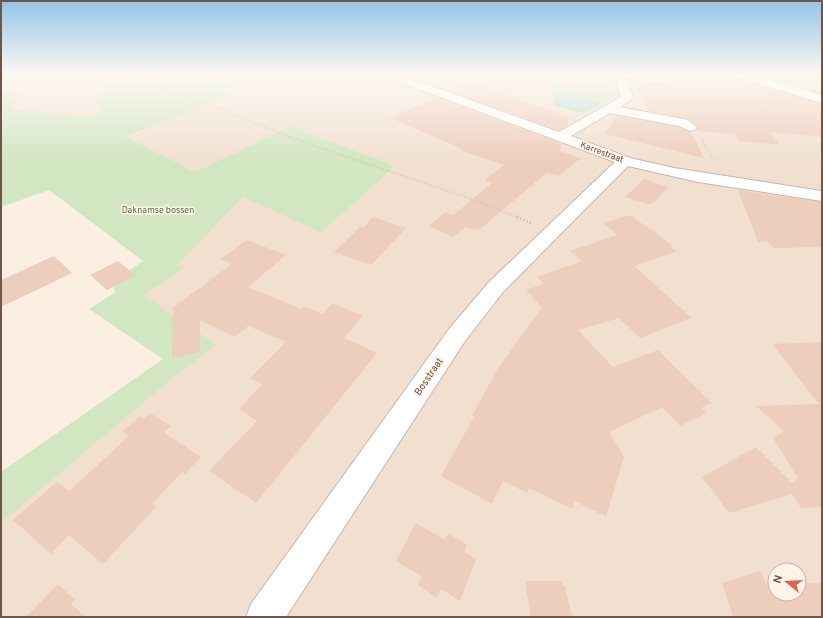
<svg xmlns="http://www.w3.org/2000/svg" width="823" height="618" viewBox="0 0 823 618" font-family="Overpass,sans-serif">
  <rect width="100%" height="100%" fill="#faefe1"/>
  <path fill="#f1e0d0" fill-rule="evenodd" d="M1,75H96L85,78L106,89L103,110L98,116H77L10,109L15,91L1,89Z
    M155,75H211L184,84Z
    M240,75H822V617H1V523L181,371L216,345L142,295L184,270L177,266L243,197L321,233L395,166L290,126L195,172L125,138L232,95L219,91L236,84L226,80ZM775,570H799V594H775Z"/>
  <path fill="#d1e6c1" d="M96,75H155L184,84L211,75H240L226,80L237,85L219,91L232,95L126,137L195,172L290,126L395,166L321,233L243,197L177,266L184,269L143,295L217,345L181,371L1,523V472L163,359L89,309L116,292L110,283L143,261L49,190L1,207V89L15,91L20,97L11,109L77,116H98L103,110L95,100L106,89L85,78Z
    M550,77L616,89L618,95L584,115L553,105Z"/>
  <path fill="#b7dde1" stroke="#9eccd2" d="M564,93L596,103L599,104C577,114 578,111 556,104L558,94Z"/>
  <path fill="#edcdbb" d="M681,75H735L737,78L822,104V137L771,132L780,145L739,141L735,134L696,131L698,126L688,119L648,111L633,81L666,85L673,81L671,78Z
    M761,75H822V93Z
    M471,83L569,117L567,126L559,130L451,92Z
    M437,98L562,144L560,151L581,158L558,176L548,173L545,174L479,230L465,227L453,237L428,226L446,212L453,215L492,183L485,180L504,165L460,150L463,149L390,118Z
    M617,116L679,127L691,132L704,158L604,134Z
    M644,179L668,187L654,203L648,204L625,197Z
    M738,190L822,202V247L774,248L767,241L758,242Z
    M630,215L672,245L669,246L677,251L634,266L692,318L640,338L619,318L578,330L613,367L658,350L712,403L701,408L706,413L680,426L662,407L609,432L624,457L606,517L575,501L572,509L529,488L527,493L503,481L492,504L441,476L474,417L472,416L498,368L542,308L526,290L544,284L537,277L582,261L570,251L617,235L604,223Z
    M373,217L406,228L371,265L334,252L360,227L363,228Z
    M247,240L286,255L248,287L302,309L304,306L322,314L332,303L363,316L344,338L377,353L256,503L209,471L257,421L239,409L262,384L250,378L286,342L248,326L235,337L200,320V352L172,359L173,308L232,264L221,259Z
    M54,256L72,273L1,307V280Z
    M118,261L135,275L107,290L90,275Z
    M822,342V507L801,508L792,494L729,513L702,477L756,447L792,483L798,478L773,438L784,431L756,406L819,404L772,344Z
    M150,413L171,426L164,433L201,457L185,474L182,472L152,504L156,507L103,564L69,535L51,554L13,520L57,482L69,491L129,436L123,431L139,417L143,419Z
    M416,523L445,540L448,533L467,545L464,552L476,559L460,601L441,589L437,598L418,585L422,577L396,561Z
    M760,571L766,583H775V594H799V583H822V617H733L722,583Z
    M525,581H562L563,586H565L572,617H531Z
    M58,584L75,600L71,604L86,617H26Z"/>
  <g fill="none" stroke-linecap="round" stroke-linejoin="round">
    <g stroke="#c9b6a9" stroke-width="2">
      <path id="minor" d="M385,75H401L559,132L621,97L615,75H650L670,79L672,81L666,84L626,78L633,98L620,107L688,120L697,127L695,130L690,131L679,126L610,113L571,136L630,158L674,168L822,191V201L698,182L628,166L503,292L465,341L286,617H246L251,604L449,329L489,282L615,162L386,77Z
        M736,75H754L822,95V103L737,77Z"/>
    </g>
    <path stroke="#d1b09e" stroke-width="1.5" stroke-dasharray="0.5 1.5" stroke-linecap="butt" d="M124,75L224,110L292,138
      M496,95L506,90L510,86L509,75"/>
    <path stroke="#d1b09e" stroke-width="2" stroke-dasharray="0.5 2" stroke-linecap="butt" d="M289,137L480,202L519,218
      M702,140L713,160"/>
    <path stroke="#d1b09e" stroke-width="2.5" stroke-dasharray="1 2.5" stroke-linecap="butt" d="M517,217L531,223"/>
    <use href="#minor" fill="#fff" fill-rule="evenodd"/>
  </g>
  <linearGradient id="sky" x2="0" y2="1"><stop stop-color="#94c4e5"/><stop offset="0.46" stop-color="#fdf8f2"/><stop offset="1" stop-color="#fdf8f2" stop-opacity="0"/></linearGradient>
  <rect width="823" height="162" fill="url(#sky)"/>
  <g text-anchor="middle" stroke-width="3.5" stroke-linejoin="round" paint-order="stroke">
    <g font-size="9" fill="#6e564a" stroke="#fdf3e6">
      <text transform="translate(602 152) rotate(20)" y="3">Karrestraat</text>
    </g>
    <g font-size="9" fill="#547443" stroke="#fdf3e6">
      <text x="158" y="213">Daknamse bossen</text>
    </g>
    <g font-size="10" fill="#6e564a" stroke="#fdf3e6">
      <text transform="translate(428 376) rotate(-56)" y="4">Bosstraat</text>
    </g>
  </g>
  <rect width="823" height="618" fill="none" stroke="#6e564a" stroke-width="4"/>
  <g transform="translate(787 582) rotate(288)"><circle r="19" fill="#fdf3e6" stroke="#c4b4a8"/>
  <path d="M0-3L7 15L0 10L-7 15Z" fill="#db684e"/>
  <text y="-6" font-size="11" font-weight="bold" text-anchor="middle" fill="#6e564a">N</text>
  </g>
</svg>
